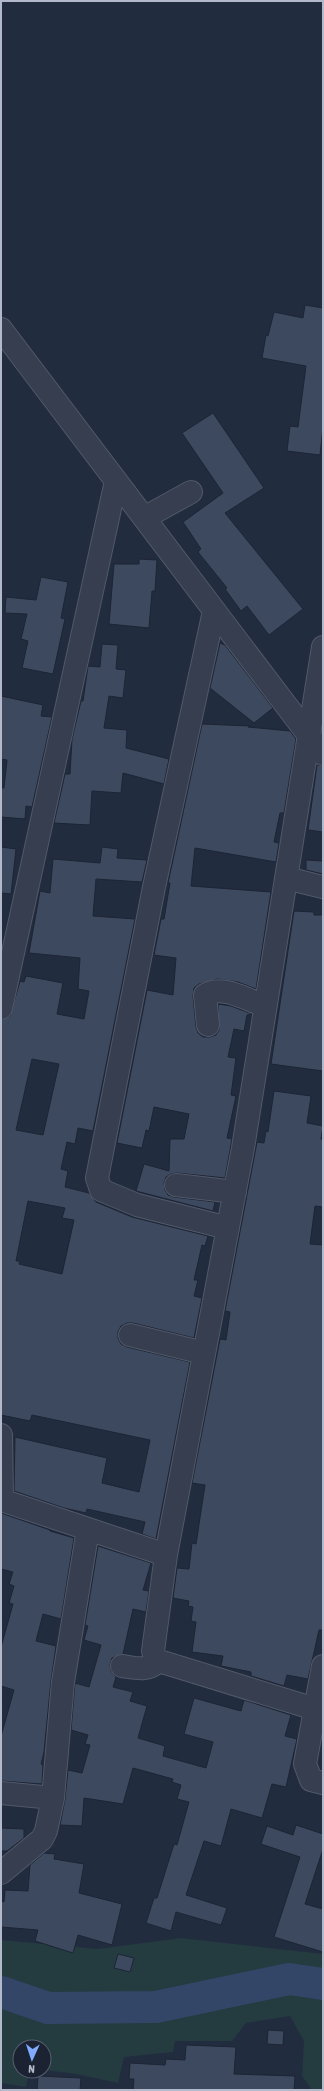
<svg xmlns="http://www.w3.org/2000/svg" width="324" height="2091" viewBox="0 0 324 2091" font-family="'Asap Condensed',sans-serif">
  <rect width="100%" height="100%" fill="#222c3f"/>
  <path fill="#243b40" d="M181,1938L323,1954V2090H312L302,2076L304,2041L290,2016L246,2023L232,2041H175L173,2052L124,2057L118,2083L76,2074L44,2070V2047H20V2071H29L26,2087L1,2083V1940L98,1949Z"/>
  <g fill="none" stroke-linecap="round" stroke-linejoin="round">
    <path stroke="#344667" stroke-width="32" d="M1,1992L48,2008L156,2007L289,1979L323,1984"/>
  </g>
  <path fill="#3d495f" stroke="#1d2535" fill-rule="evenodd" d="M305,305L323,308V427L320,455L287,451L290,426L298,427L306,366L262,358L266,335L268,336L274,312L303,318Z
    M213,413L264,488L225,513L303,609L269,635L247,606L241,611L225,589L227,588L198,552L201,549L183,522L223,493L182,433Z
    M139,559L157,560L155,591H152L149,628L109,624L114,564H139Z
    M41,577L68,582L61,618L65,619L53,674L22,668L28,641L21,639L27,614L5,613L6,597L36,600Z
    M220,643L225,645L273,708L254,723L210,688Z
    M102,644L118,645L116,669L126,670L123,698L109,696L104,728L127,730L126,748L169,759L164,784L123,773L121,793L92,791L90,825L54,823L65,774H70L72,739L81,701H83L88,666L100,667Z
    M1,696L43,705L41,716L52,717L32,807L26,806L25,819L1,817V788H4L7,760L1,759Z
    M202,724L250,726L248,727L290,731L296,739L284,813H280L274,842L279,843L276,862L195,848L191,886L271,892L256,989L238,982L217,979L199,984L194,988L193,996L196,1027L198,1033L203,1037H210L216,1035L219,1030L218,1004L231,1006L252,1014L247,1015L244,1031L234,1029L228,1057L236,1058L231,1095L236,1096L227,1138L232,1139L225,1178L177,1173L171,1174L166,1177L164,1183L165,1190L168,1195L174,1197L215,1202L213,1211L136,1191L144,1164L169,1171L170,1139H184L189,1114L154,1107L149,1131L146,1130L142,1148L117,1143L147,990L173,995L176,958L154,955L161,919H164L170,883H168Z
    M317,765L323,766V832L308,830Z
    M1,847L16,849L11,894L1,893Z
    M102,847L118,849L117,858L147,860L142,882L96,879L93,916L135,919L93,1131L78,1128L75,1144L67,1142L61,1169L68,1171L65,1187L89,1193L96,1202L132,1217L208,1236L205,1246L202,1245L194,1280H198L194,1296L202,1298L194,1338L133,1323H127L121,1326L118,1332V1338L121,1344L127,1347L190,1362L156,1539L142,1534L145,1522L87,1509L86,1513L64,1508L14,1491L15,1437L107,1458L102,1483L139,1492L150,1440L32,1415L30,1421L1,1415V1020L10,1016L20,981L24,982L26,976L63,983L57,1014L84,1019L89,991L78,989L80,958L29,953L40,891L50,893L53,859L100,863ZM32,1059L59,1064L43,1135L16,1130ZM28,1201L65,1208L62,1218L74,1220L62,1274L19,1264L20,1261H16Z
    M306,860L323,861V874L306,870Z
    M294,911L314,912V915H323V1071L271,1064Z
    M274,1091L311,1096L307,1123L323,1126L321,1139L323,1140V1207L315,1206L310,1244L323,1245V1630H319L308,1679L287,1675L284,1686L251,1676V1672L221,1666L223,1656L192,1652L196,1622L191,1621L193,1607L188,1606L189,1601L173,1598L177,1568L189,1569L192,1543L196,1544L205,1485L192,1483L220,1339L226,1340L230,1312L225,1311L257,1142L264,1143L266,1131L268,1132Z
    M1,1513L50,1530V1531L74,1538L61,1619L43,1614L36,1641L56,1646L51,1681L44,1752L41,1764L43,1765L42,1784L1,1781V1736L14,1690L1,1686V1647L13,1604L9,1603L14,1586L9,1584L13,1572L1,1569Z
    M98,1546L151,1563L143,1590L149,1591L146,1612L133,1609L123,1654L112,1658L110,1665L111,1671L116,1677L113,1687L133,1692L130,1701L147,1706L138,1738L165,1746L163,1756L206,1768L213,1742L184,1734L194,1698L241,1711L244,1700L291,1715L285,1736L297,1739L286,1787L272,1784L262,1818L231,1809L221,1846L204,1841L186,1895L227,1908L221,1925L176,1912L171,1931L146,1923L154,1898H157L174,1844L177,1845L189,1802L177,1799L181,1785L172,1782L173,1779L133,1768L123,1804L84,1798L82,1826L60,1825L65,1799L68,1770L82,1773L90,1745L85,1744L88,1735L71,1730L75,1683L89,1687L101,1645L84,1640L88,1626L85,1625Z
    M296,1825L323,1834V1849L305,1904L323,1909V1952L274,1937L300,1857L261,1844L267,1826L293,1835Z
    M1,1828L24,1829V1838L7,1851H1Z
    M44,1853L55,1854L54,1859L84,1864L79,1893L122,1904L112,1945L78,1935L73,1953L35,1941L38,1930L1,1927V1901L4,1902L5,1890L28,1891L30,1865Z
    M118,1954L134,1958L130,1972L114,1968Z
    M268,2030L284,2031L283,2045L267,2044Z
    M186,2045L236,2047L234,2074L295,2076L294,2090H133L134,2079H129L130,2063L165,2065L166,2059L185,2060Z
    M38,2076L81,2078L80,2090H37Z"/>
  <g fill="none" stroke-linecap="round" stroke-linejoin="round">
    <g stroke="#515969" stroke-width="24">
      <path id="minor" d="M1,329L323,754
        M144,518L191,492
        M214,611L154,887L97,1178L101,1190L137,1205L228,1228
        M286,878L323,887
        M1,1008L116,481
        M208,1025L205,995C221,984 248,1000 265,1006
        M176,1185L235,1192
        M130,1335L204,1353
        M1,1435L2,1500
        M1,1500L166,1555
        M122,1666C137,1668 147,1672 159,1661
        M323,1666L305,1764L311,1780L323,1783
        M315,1709L159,1661L155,1658L153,1651L166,1555L243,1148L323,647
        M1,1793L53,1798
        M1,1873L42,1839L46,1831L53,1798L63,1682L88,1529"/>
    </g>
    <use href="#minor" stroke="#363e4f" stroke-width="22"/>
  </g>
  <rect width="324" height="2091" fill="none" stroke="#b2b9ca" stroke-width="4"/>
  <g transform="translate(32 2059) rotate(183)"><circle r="19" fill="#1b2333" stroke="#575f6f"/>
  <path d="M0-3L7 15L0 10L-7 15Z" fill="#81aaff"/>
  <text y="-6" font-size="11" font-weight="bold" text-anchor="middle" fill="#b2b9ca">N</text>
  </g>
</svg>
